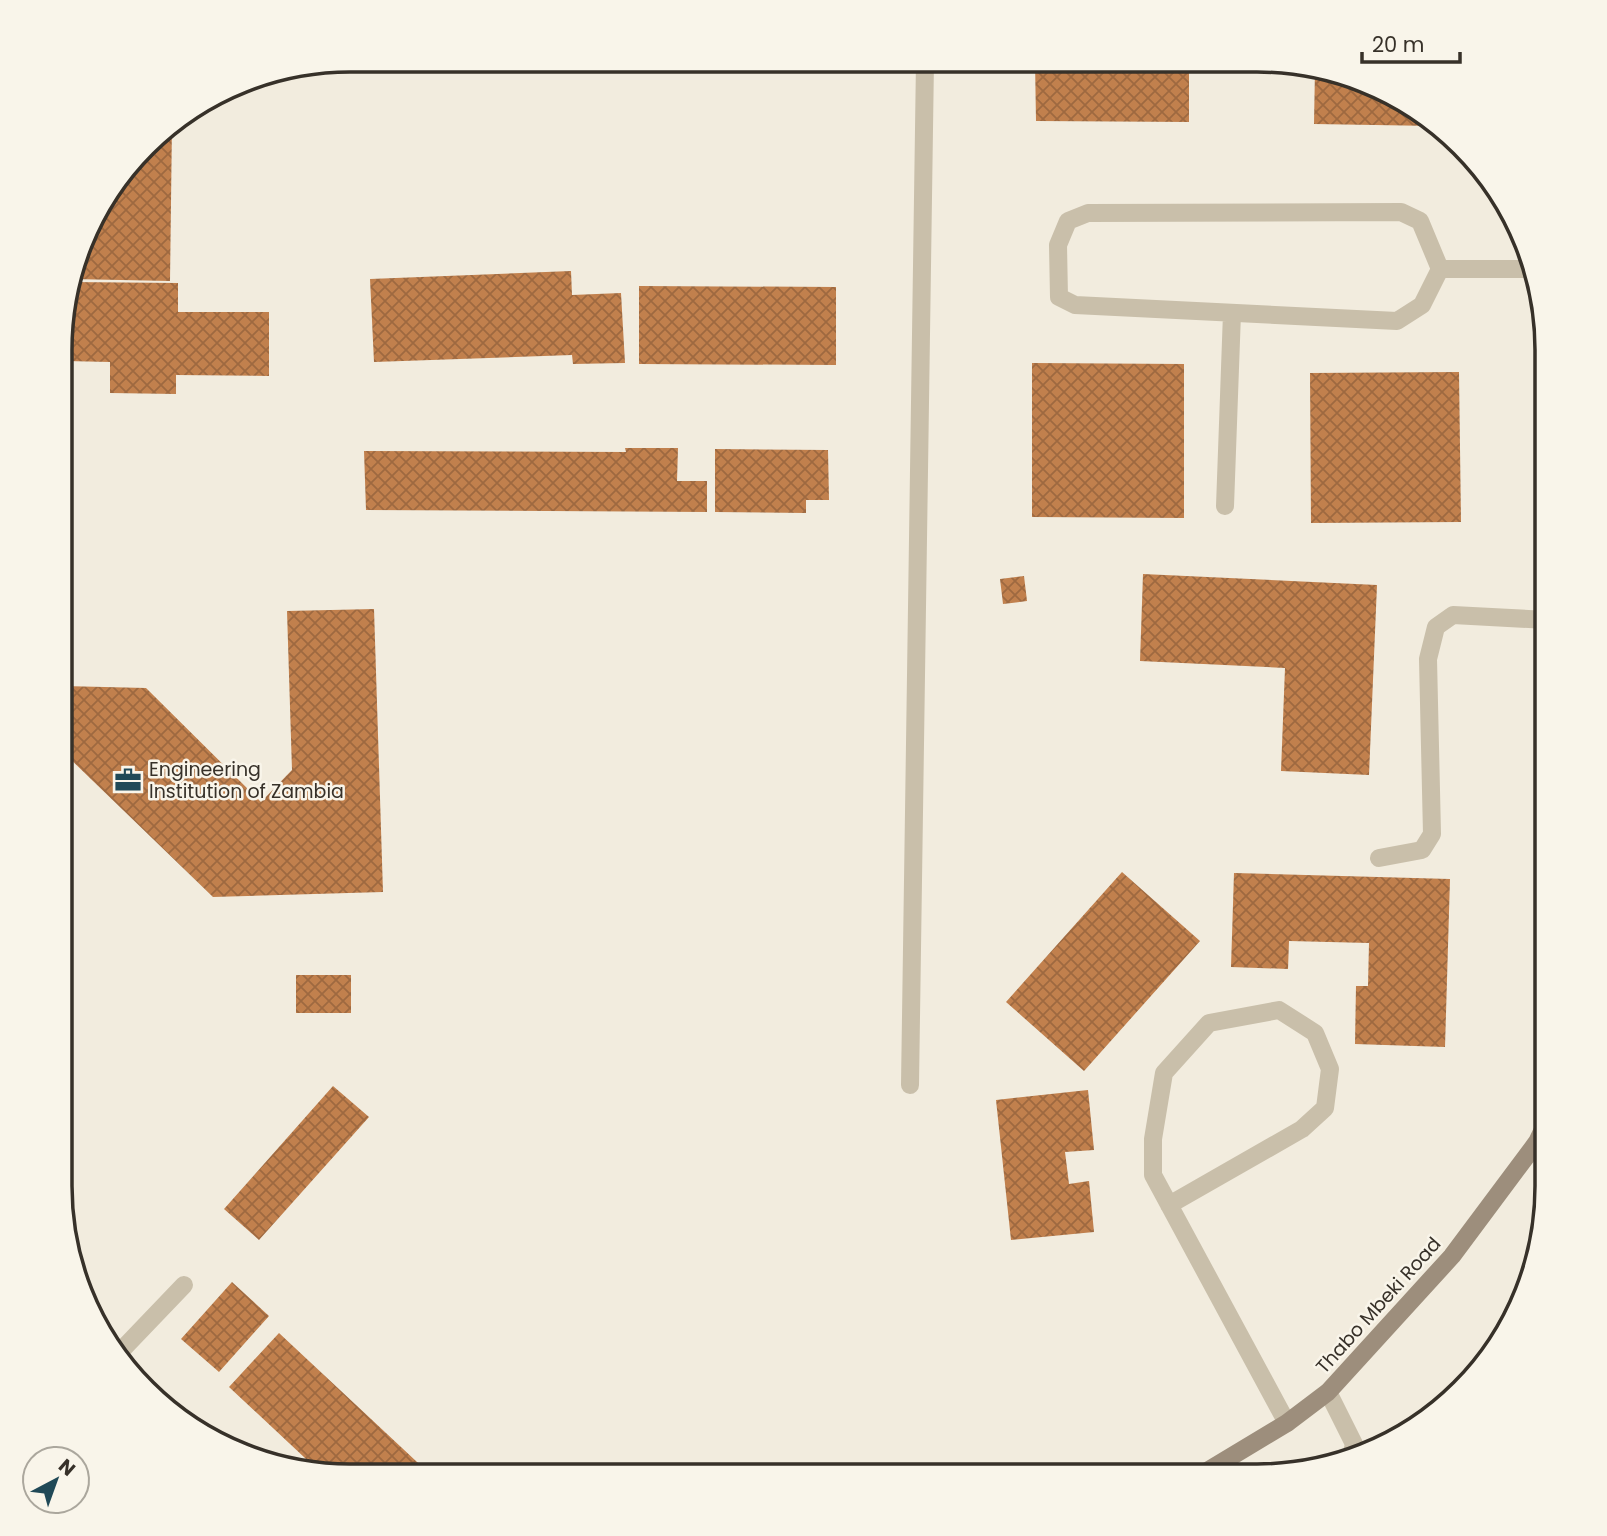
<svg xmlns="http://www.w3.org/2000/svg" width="1607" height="1536" viewBox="0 0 1607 1536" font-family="Poppins,sans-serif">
  <defs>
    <pattern id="building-cross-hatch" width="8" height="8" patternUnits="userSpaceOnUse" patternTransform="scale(1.75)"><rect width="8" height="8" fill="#c1804d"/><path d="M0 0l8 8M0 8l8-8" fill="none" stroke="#9e6940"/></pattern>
  </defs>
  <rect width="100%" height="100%" fill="#f2ecde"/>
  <path fill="url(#building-cross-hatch)" d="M1035,61L1189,62V122L1036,121Z
    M1315,69L1402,98L1434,126L1314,124Z
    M172,124L170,281L71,279L99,205L159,131Z
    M571,271L572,295L621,293L625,363L573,364L572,355L374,362L370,279Z
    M69,282L178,283V312H269V376L176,375V394L110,393V362L65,361V294Z
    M639,286L836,287V365L639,364Z
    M1032,363L1184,364V518L1032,517Z
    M1459,372L1461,522L1311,523L1310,373Z
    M625,448H678L677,481H707V512L366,510L364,451L626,452Z
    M715,449L828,450L829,500H806V513L715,512Z
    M1143,574L1377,585L1369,775L1281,771L1285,668L1140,661Z
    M1024,576L1027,601L1003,604L1000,579Z
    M374,609L383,892L213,897L63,752V686L146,688L261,802L292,770L287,611Z
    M1122,872L1200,941L1084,1071L1006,1002Z
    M1234,873L1450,879L1445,1047L1355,1044L1356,986H1368L1369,943L1289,941L1288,969L1231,967Z
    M296,975H351V1013H296Z
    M333,1086L369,1117L259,1240L224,1209Z
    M1088,1090L1094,1150L1065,1152L1069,1184L1089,1181L1094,1232L1011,1240L996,1100Z
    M232,1282L269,1316L219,1372L181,1339Z
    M279,1333L432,1476H332L321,1473L229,1387Z"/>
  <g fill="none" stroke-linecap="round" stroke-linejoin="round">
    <path stroke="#c9bfaa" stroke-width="18" d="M1401,212L1420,221L1440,269L1422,305L1397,321L1075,305L1059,297L1058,245L1068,221L1088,213Z
      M1440,269H1534
      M1225,506L1232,313
      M1379,858L1422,850L1432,834L1428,659L1436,627L1453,615L1547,620
      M1169,1205L1302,1129L1325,1108L1330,1069L1315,1033L1279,1010L1209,1023L1164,1073L1153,1139V1175L1287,1423
      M116,1356L184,1285
      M1328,1392L1354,1444L1350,1461"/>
    <path stroke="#c9bfaa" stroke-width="18" d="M910,1085L925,61"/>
    <path stroke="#9d8e7c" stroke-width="18" d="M1199,1476L1287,1423L1328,1392L1452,1256L1537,1142L1547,1121"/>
  </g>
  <defs>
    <g id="office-bare" transform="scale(2.1)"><path d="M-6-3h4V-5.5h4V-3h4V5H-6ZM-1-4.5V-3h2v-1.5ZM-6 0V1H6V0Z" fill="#204957" stroke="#f9f5ea" stroke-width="2.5" paint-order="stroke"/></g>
  </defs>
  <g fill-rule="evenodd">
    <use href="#office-bare" x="128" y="780"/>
  </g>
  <g text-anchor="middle" stroke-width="5" stroke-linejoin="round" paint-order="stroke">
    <g font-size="19" fill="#373129" stroke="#f9f5ea" text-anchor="start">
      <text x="149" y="776">Engineering<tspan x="149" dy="22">Institution of Zambia</tspan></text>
    </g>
    <g font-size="19" fill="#373129" stroke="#f9f5ea">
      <text transform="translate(1378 1305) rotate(-48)" y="7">Thabo Mbeki Road</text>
    </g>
  </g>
  <path d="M0 0H1607V1536H0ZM350 72H1257A278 278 0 0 1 1535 350V1186A278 278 0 0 1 1257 1464H350A278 278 0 0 1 72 1186V350A278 278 0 0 1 350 72Z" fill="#f9f5ea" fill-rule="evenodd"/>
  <path fill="none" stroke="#373129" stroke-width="3.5" d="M350 72H1257A278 278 0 0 1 1535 350V1186A278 278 0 0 1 1257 1464H350A278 278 0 0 1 72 1186V350A278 278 0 0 1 350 72Z"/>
  <g transform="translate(56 1480) rotate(41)"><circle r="33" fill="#f9f5ea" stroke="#aba79d" stroke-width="2"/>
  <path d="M0-5L12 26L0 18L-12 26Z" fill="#204957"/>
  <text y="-10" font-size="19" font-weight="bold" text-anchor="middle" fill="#373129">N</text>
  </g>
  <path d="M1362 52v10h98v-10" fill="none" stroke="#373129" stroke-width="3.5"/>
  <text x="1372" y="52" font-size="21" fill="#373129" stroke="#f9f5ea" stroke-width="5" paint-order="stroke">20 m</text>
</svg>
